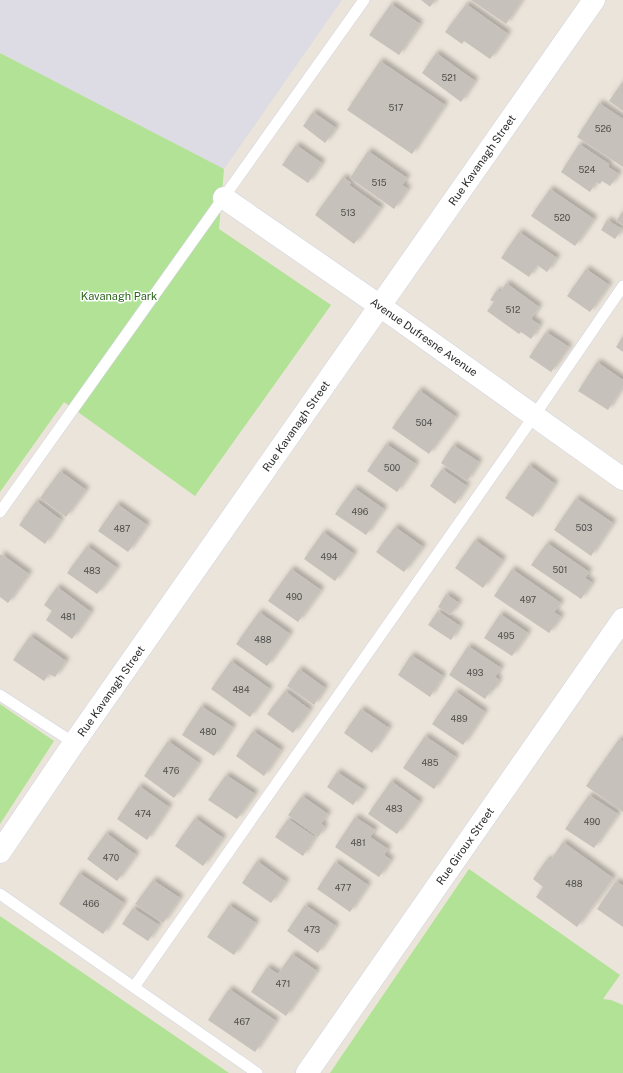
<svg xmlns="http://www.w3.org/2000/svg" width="623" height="1073" viewBox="0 0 623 1073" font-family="'Public Sans',sans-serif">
<defs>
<filter id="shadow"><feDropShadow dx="3.5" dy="-3.5" stdDeviation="2" flood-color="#0004"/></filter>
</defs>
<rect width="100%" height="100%" fill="#ebe4da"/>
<path fill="#dddbe3" d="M 0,0 L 342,0 L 224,169 L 0,53 Z"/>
<path fill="#b1e296" d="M 0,53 L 224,169 L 219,229 L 331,305 L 195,496 L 64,402 L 0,492 Z
M 0,704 L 54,741 L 0,824 Z
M 469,869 L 620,975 L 603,999 L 611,1000 L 623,1005 L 623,1073 L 330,1073 Z
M 0,916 L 229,1073 L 0,1073 Z"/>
<path fill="#c6c1ba" filter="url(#shadow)" d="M 421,0 L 435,0 L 430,7 Z
M 471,0 L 522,0 L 506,24 Z
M 391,4 L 420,24 L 399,55 L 369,35 Z
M 466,4 L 508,34 L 490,59 L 464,41 L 462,44 L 445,32 Z
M 436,53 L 475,81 L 461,102 L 422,73 Z
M 380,61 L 445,105 L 412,154 L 347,110 Z
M 623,81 L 623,111 L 609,101 Z
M 599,103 L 623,119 L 623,167 L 577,137 Z
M 313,112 L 336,128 L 325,143 L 303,126 Z
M 579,144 L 609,164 L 608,167 L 619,174 L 610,186 L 602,181 L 600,184 L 596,182 L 590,192 L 561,172 Z
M 296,145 L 322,163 L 308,183 L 282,165 Z
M 368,151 L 407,178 L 402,185 L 408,189 L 394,209 L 350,178 Z
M 343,177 L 351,183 L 349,185 L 381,208 L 354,244 L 315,215 Z
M 550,189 L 594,219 L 575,246 L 531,216 Z
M 623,211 L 623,225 L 616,221 Z
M 607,220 L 622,229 L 615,239 L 601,230 Z
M 519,232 L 557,258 L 547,272 L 537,265 L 529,277 L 501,258 Z
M 586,269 L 609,285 L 590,312 L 567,296 Z
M 506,283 L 539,307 L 531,319 L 540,325 L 531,339 L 521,332 L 519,334 L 487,311 L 494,302 L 490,300 L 497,290 L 500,293 Z
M 546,332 L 569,347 L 551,372 L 529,357 Z
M 623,336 L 623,352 L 616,347 Z
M 597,362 L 623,380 L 623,386 L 608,410 L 578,391 Z
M 419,390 L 456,417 L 429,454 L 392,428 Z
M 386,444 L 416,464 L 397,492 L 367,471 Z
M 453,445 L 479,462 L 467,481 L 441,463 Z
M 529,465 L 555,484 L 533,517 L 505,498 Z
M 442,469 L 467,486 L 455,504 L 430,486 Z
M 60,471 L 86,490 L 66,517 L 40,498 Z
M 354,488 L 384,509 L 366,535 L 335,514 Z
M 576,498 L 613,523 L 591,556 L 554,530 Z
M 36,501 L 61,520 L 45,544 L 19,525 Z
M 117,504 L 147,525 L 128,552 L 98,531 Z
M 395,527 L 423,547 L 404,572 L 376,552 Z
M 323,532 L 354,554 L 335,581 L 304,559 Z
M 475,540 L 503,560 L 483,588 L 455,568 Z
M 547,543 L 589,572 L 585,578 L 592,583 L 581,599 L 531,565 Z
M 87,546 L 117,568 L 97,594 L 67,573 Z
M 1,554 L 29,574 L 8,603 L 0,597 L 0,556 Z
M 291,569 L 321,590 L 298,622 L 268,601 Z
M 512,569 L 561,603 L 554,612 L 561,617 L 549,633 L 494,596 Z
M 57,587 L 91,612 L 72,639 L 46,620 L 52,611 L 44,605 Z
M 446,594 L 459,603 L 450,615 L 438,607 Z
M 438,611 L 460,626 L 451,640 L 428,625 Z
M 259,612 L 290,634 L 267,666 L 236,644 Z
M 500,614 L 528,633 L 512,656 L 484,638 Z
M 30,636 L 66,661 L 55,677 L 49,674 L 44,681 L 13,660 Z
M 468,646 L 501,668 L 495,677 L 499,680 L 493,691 L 491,690 L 485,699 L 449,675 Z
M 411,655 L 443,676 L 430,697 L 398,675 Z
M 231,661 L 270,689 L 250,717 L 211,689 Z
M 299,669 L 325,688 L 314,705 L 287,686 Z
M 285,691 L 310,710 L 293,733 L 267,714 Z
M 455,691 L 485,712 L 463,745 L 432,724 Z
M 201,706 L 233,727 L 214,756 L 182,735 Z
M 361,709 L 389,728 L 372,753 L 344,733 Z
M 253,731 L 281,750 L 264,776 L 236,756 Z
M 425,736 L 456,757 L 434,789 L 403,768 Z
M 619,739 L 623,742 L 623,812 L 586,786 Z
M 168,741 L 199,763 L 174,798 L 144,776 Z
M 337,772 L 364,790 L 353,805 L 327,787 Z
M 226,775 L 255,794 L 237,819 L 208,800 Z
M 391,781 L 420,802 L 397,834 L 368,814 Z
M 139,786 L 169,807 L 147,840 L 117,819 Z
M 589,795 L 618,814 L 594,848 L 565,829 Z
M 302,796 L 328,814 L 321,824 L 325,827 L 318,837 L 288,815 Z
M 355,817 L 375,830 L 370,837 L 388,849 L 384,855 L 391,860 L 379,877 L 335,847 Z
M 195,818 L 223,838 L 203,866 L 175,846 Z
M 288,819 L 315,837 L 303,856 L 275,837 Z
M 106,833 L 136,855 L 117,881 L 87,859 Z
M 563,842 L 613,878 L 577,927 L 536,897 L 543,887 L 533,879 L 547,859 L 550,861 Z
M 257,861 L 286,882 L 271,903 L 242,883 Z
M 335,862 L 368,885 L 350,912 L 317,889 Z
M 79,873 L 124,903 L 103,934 L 59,904 Z
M 153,880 L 180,898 L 163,923 L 135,904 Z
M 616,881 L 623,886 L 623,927 L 597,909 Z
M 229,905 L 256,923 L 234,955 L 207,937 Z
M 305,905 L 336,926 L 318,953 L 287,931 Z
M 133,908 L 159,925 L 148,941 L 122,924 Z
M 292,954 L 317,971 L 286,1016 L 251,992 L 267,967 L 278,974 Z
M 229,989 L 276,1021 L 255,1052 L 208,1020 Z"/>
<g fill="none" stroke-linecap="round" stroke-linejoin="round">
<defs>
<path id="lane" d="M 0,512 L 364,0
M 0,695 L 74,743
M 0,894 L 257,1073
M 134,987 L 534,416 L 623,286"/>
<path id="street" d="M 224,198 L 380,306 L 623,479
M 0,852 L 74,743 L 594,0
M 307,1073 L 623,619"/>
</defs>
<use href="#lane" stroke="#d0d3e2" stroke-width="12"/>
<use href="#street" stroke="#d0d3e2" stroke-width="23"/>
<use href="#lane" stroke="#fff" stroke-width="11"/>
<use href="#street" stroke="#fff" stroke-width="22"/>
</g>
<g text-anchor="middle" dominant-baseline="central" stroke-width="3" stroke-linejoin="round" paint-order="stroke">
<g font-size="9" fill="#504f4d">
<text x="449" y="77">521</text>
<text x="396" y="107">517</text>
<text x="603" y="128">526</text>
<text x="587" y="169">524</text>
<text x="379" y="182">515</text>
<text x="348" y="212">513</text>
<text x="562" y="217">520</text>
<text x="513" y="309">512</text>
<text x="424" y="422">504</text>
<text x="392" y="467">500</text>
<text x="360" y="511">496</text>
<text x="584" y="527">503</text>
<text x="122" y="528">487</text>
<text x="329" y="556">494</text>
<text x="560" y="569">501</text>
<text x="92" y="570">483</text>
<text x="294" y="596">490</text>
<text x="528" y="599">497</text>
<text x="68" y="616">481</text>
<text x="506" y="635">495</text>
<text x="263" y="639">488</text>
<text x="475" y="672">493</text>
<text x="241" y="689">484</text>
<text x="459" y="718">489</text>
<text x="208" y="731">480</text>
<text x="430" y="762">485</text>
<text x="171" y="770">476</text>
<text x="394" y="808">483</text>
<text x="143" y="813">474</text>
<text x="592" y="821">490</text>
<text x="358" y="842">481</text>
<text x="111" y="857">470</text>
<text x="574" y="883">488</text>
<text x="343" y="887">477</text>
<text x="91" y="903">466</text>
<text x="312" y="929">473</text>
<text x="283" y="983">471</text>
<text x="242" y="1021">467</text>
</g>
<g font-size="11" fill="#292929" stroke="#fff">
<text transform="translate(482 160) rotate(-55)">Rue Kavanagh Street</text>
<text transform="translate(424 337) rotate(35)">Avenue Dufresne Avenue</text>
<text transform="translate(296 426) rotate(-55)">Rue Kavanagh Street</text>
<text transform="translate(111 691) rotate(-55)">Rue Kavanagh Street</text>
<text transform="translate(465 846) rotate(-55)">Rue Giroux Street</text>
</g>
<g font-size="11" fill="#2a651a" stroke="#fff">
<text x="119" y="296">Kavanagh Park</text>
</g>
</g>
</svg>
